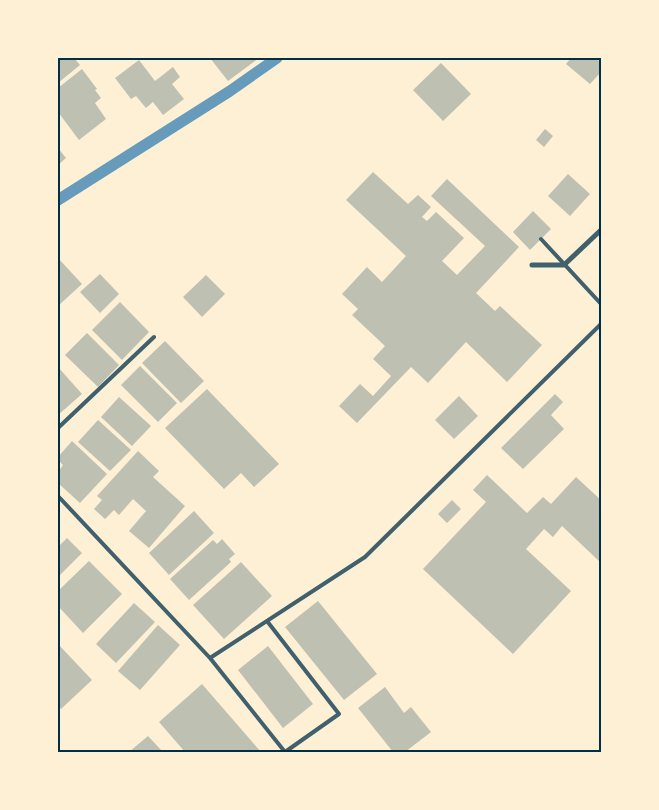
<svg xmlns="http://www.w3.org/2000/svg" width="659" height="810" viewBox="0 0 659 810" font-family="'Sofia Sans Condensed',sans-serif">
<rect width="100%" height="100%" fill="#fdf0d5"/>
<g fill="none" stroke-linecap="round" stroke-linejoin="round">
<path stroke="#669bbc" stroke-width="11" d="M 58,200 L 230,91 L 277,58"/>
</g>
<path fill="#bec0b2" d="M 58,58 L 74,58 L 80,65 L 58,83 Z
M 210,58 L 259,58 L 228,81 Z
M 571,58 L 595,58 L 602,63 L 602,71 L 590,84 L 566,64 Z
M 139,60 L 155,81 L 173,67 L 180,77 L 172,84 L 184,99 L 163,115 L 153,102 L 146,108 L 136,96 L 131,99 L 115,78 Z
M 441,63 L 471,94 L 443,121 L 413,90 Z
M 82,69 L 97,89 L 95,90 L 101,98 L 95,103 L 106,119 L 79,140 L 58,112 L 58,88 Z
M 545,129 L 553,136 L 544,147 L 536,140 Z
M 58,148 L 66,158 L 58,165 Z
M 373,172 L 408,204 L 418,195 L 431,207 L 422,217 L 427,221 L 436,212 L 464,238 L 442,261 L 457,275 L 485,246 L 431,196 L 447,179 L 519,247 L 476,293 L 495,311 L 500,306 L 542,345 L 507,382 L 466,342 L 428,383 L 411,367 L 357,423 L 339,406 L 360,384 L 373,396 L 391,376 L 373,359 L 385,346 L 352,315 L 358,309 L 342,294 L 367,267 L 382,282 L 406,256 L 346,200 Z
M 568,174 L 590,194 L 570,216 L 548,196 Z
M 533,211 L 551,229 L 530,250 L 513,232 Z
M 58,258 L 82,284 L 58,306 Z
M 100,274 L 119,294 L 100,313 L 80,292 Z
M 206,275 L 225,294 L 202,317 L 183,297 Z
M 120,302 L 149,332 L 122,360 L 92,330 Z
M 87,333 L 119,365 L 98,387 L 65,355 Z
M 165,341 L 204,381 L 181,403 L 142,363 Z
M 140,366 L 177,403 L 158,422 L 121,385 Z
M 58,367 L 82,394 L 58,415 Z
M 207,389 L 279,464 L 254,487 L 241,473 L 224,489 L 165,428 Z
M 555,394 L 563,402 L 551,415 L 564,429 L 523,469 L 501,448 Z
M 459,396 L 478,416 L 454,439 L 435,420 Z
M 119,397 L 151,426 L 132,446 L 101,417 Z
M 98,420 L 131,450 L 110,471 L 78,442 Z
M 72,441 L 107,474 L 80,503 L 58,483 L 58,472 L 63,465 L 58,460 L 58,457 Z
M 138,451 L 159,471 L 153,477 L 185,506 L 149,548 L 129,531 L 146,511 L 133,499 L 119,515 L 114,510 L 105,519 L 94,509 L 102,500 L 97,496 Z
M 487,475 L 527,513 L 543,497 L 551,504 L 576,477 L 602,501 L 600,562 L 562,526 L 553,537 L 544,529 L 526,549 L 571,591 L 513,654 L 423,569 L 486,502 L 473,490 Z
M 452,500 L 461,509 L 447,523 L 438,514 Z
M 194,511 L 214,533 L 169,575 L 149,553 Z
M 67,538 L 82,553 L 58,577 L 58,547 Z
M 222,539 L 235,554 L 229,559 L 231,562 L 189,600 L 170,579 L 213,540 L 217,544 Z
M 89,561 L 122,594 L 83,633 L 58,606 L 58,591 Z
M 241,562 L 272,596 L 224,639 L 193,605 Z
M 318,601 L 377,674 L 344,700 L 285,627 Z
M 134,603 L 155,622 L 116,663 L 96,644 Z
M 158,625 L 180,645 L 140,690 L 118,671 Z
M 58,644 L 92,680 L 61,709 L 58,705 Z
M 268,646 L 313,704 L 283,728 L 238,670 Z
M 202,684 L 261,752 L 185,752 L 159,722 Z
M 385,687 L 404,713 L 411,707 L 431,732 L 405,752 L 393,752 L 358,708 Z
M 148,736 L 163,752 L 129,752 Z"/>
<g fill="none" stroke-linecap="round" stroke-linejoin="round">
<path stroke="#3f606c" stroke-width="4" d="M 541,239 L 602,305
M 58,428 L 154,337
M 58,496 L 210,658 L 285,752
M 267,621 L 339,714 L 285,752
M 210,658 L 365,557 L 602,323"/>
<path stroke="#3f606c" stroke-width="5" d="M 532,265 L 564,265 L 602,229"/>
</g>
<rect width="659" height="810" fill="none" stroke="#fdf0d5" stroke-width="118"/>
<rect x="59" y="59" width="541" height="692" fill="none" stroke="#003049" stroke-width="2"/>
</svg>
